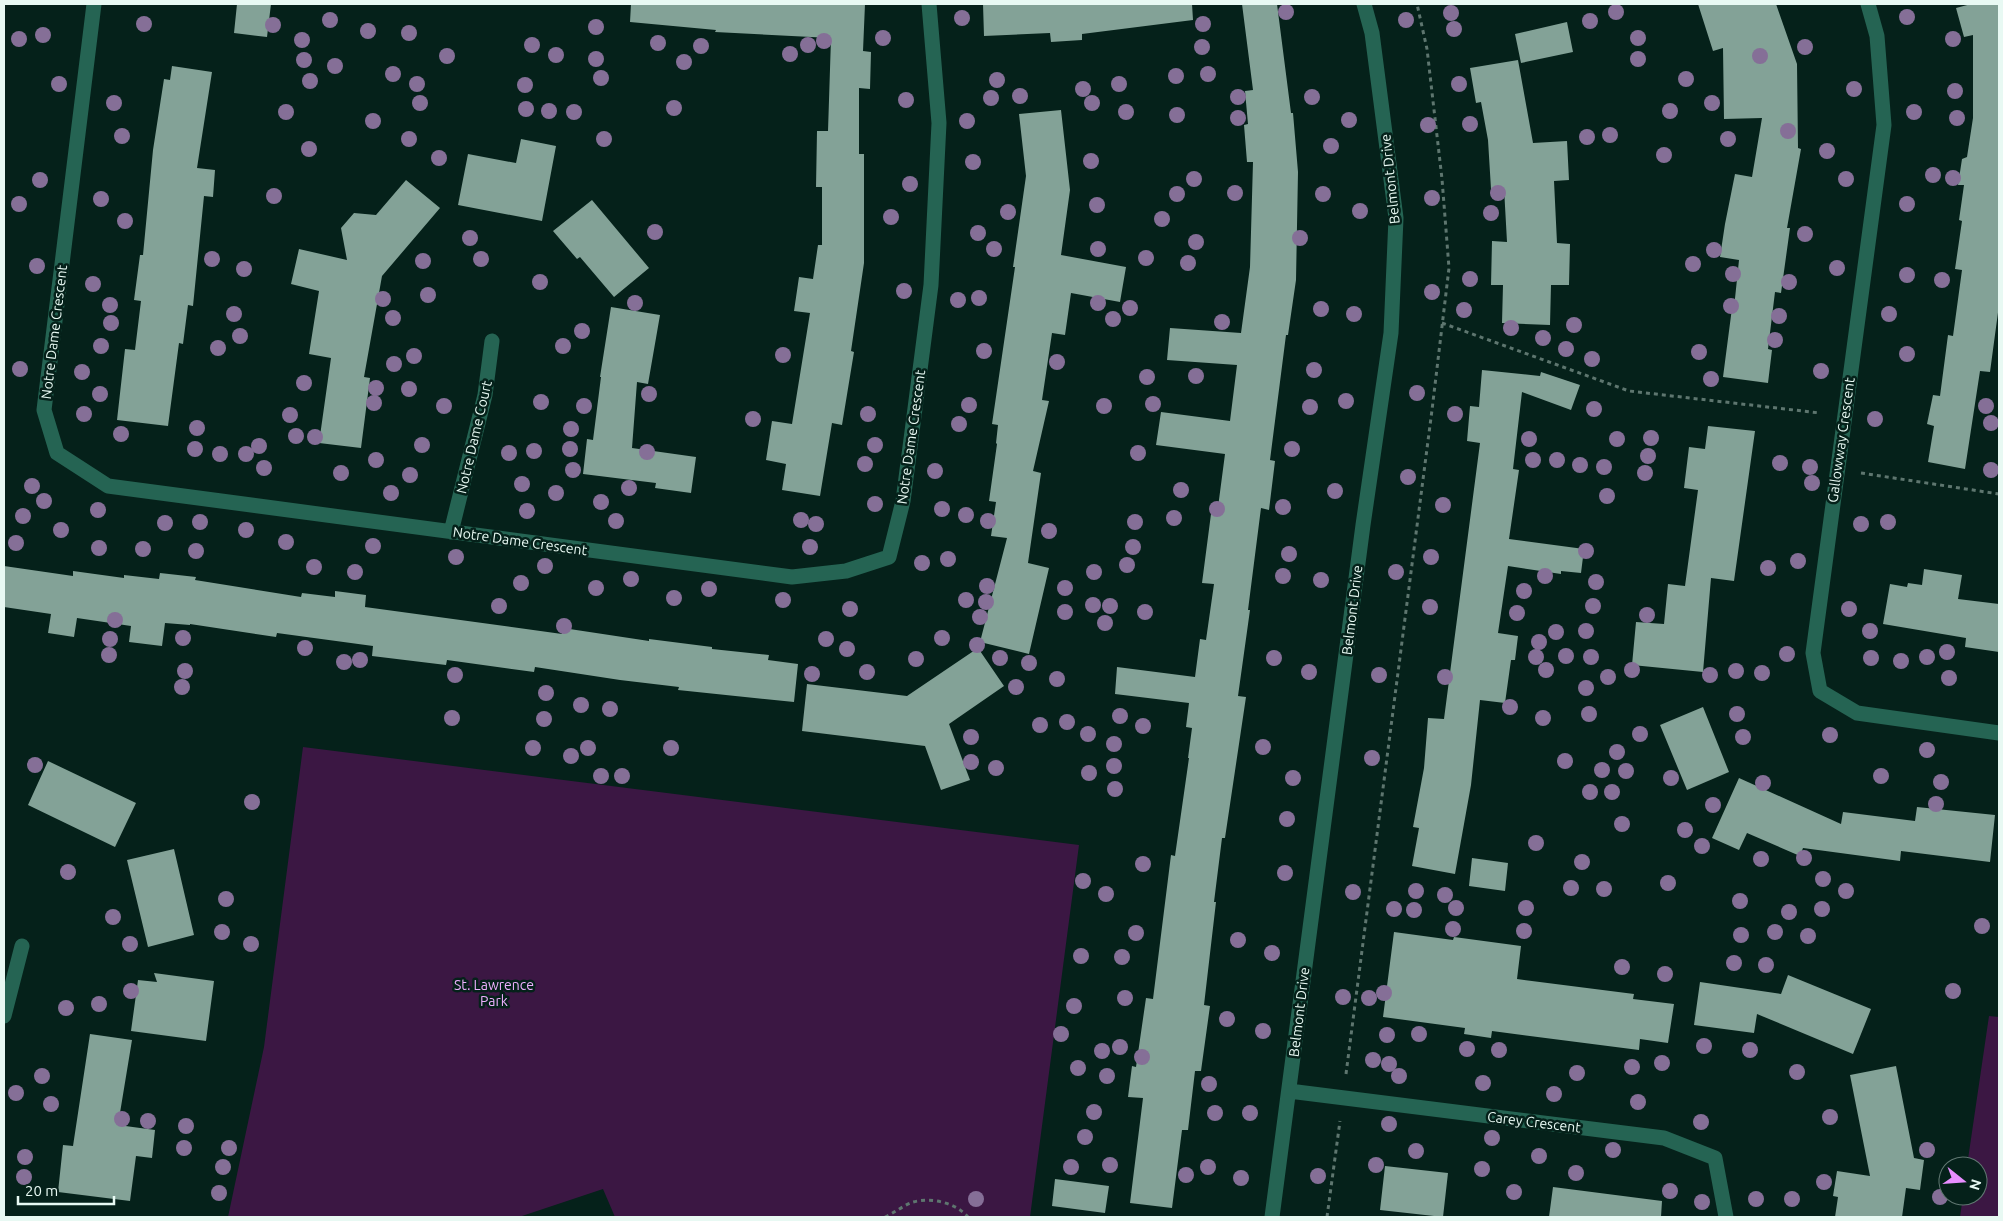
<svg xmlns="http://www.w3.org/2000/svg" width="2003" height="1221" viewBox="0 0 2003 1221" font-family="Ubuntu,sans-serif">
<rect width="100%" height="100%" fill="#05211a"/>
<path fill="#3b1743" d="M 303,747 L 1079,845 L 1030,1217 L 615,1217 L 603,1189 L 519,1217 L 228,1217 L 264,1047 Z
M 1989,1016 L 1999,1017 L 1999,1217 L 1960,1217 L 1963,1196 L 1978,1196 L 1978,1166 L 1967,1166 Z"/>
<path fill="#83a297" d="M 237,4 L 271,4 L 267,37 L 234,33 Z
M 631,4 L 865,4 L 863,51 L 871,52 L 870,89 L 859,88 L 859,154 L 864,154 L 864,263 L 851,351 L 854,352 L 842,425 L 832,423 L 820,496 L 782,490 L 786,464 L 766,460 L 772,421 L 792,424 L 810,313 L 794,311 L 799,277 L 813,279 L 818,245 L 822,245 L 822,187 L 816,187 L 817,131 L 828,131 L 831,38 L 715,32 L 716,30 L 630,22 Z
M 983,4 L 1192,4 L 1193,20 L 1082,34 L 1082,40 L 1051,42 L 1050,33 L 984,36 Z
M 1242,4 L 1277,4 L 1291,113 L 1293,113 L 1298,172 L 1296,280 L 1288,335 L 1286,335 L 1270,460 L 1275,461 L 1269,510 L 1261,508 L 1248,610 L 1250,610 L 1238,696 L 1246,697 L 1225,838 L 1222,838 L 1214,902 L 1216,902 L 1204,1005 L 1210,1006 L 1201,1071 L 1195,1071 L 1188,1130 L 1182,1130 L 1172,1208 L 1130,1203 L 1143,1098 L 1128,1097 L 1132,1066 L 1136,1067 L 1146,998 L 1153,999 L 1171,855 L 1175,856 L 1189,758 L 1188,758 L 1192,728 L 1186,727 L 1189,703 L 1115,694 L 1117,667 L 1195,677 L 1200,639 L 1206,640 L 1214,584 L 1202,583 L 1211,514 L 1217,515 L 1225,454 L 1156,445 L 1161,412 L 1230,421 L 1237,365 L 1167,360 L 1170,328 L 1241,333 L 1250,267 L 1253,162 L 1247,162 L 1244,125 L 1248,124 L 1245,91 L 1253,90 Z
M 1698,4 L 1776,4 L 1797,64 L 1798,148 L 1801,149 L 1787,228 L 1790,228 L 1781,293 L 1775,292 L 1768,349 L 1772,350 L 1768,383 L 1723,377 L 1732,308 L 1734,308 L 1739,260 L 1720,257 L 1725,224 L 1735,174 L 1752,177 L 1762,118 L 1724,119 L 1723,48 L 1713,51 Z
M 1971,4 L 1999,4 L 1999,305 L 1990,372 L 1980,371 L 1965,469 L 1928,462 L 1934,426 L 1927,424 L 1933,395 L 1940,396 L 1948,335 L 1953,336 L 1962,270 L 1955,269 L 1962,221 L 1959,220 L 1964,185 L 1958,185 L 1962,159 L 1967,157 L 1973,118 L 1973,35 L 1964,37 L 1956,8 Z
M 1567,22 L 1573,52 L 1521,63 L 1515,34 Z
M 1518,60 L 1533,143 L 1567,141 L 1569,180 L 1554,181 L 1557,243 L 1570,244 L 1569,285 L 1551,285 L 1550,325 L 1502,323 L 1503,285 L 1491,285 L 1492,241 L 1507,242 L 1504,188 L 1491,189 L 1488,140 L 1481,102 L 1476,103 L 1470,68 Z
M 172,66 L 212,72 L 197,168 L 215,170 L 213,197 L 204,196 L 193,306 L 188,305 L 183,344 L 179,343 L 168,426 L 117,420 L 125,349 L 135,350 L 141,301 L 134,300 L 140,255 L 143,255 L 153,150 L 164,79 L 170,80 Z
M 1061,110 L 1070,190 L 1061,255 L 1126,267 L 1120,302 L 1071,293 L 1065,335 L 1052,333 L 1042,400 L 1049,401 L 1033,471 L 1041,473 L 1028,563 L 1049,568 L 1029,654 L 980,642 L 1007,538 L 991,536 L 996,502 L 989,501 L 997,444 L 996,443 L 998,425 L 992,424 L 1015,267 L 1013,267 L 1026,176 L 1019,114 Z
M 521,139 L 556,146 L 542,221 L 458,205 L 468,154 L 516,163 Z
M 406,180 L 440,208 L 382,276 L 364,377 L 370,378 L 361,448 L 319,443 L 331,358 L 309,354 L 319,291 L 291,284 L 299,249 L 347,260 L 341,228 L 354,213 L 376,215 Z
M 592,200 L 649,268 L 614,297 L 580,257 L 577,259 L 553,231 Z
M 611,307 L 660,315 L 648,384 L 637,382 L 632,448 L 696,457 L 691,493 L 655,488 L 656,483 L 583,474 L 587,439 L 593,440 L 601,377 L 600,377 Z
M 1482,370 L 1540,376 L 1541,372 L 1580,385 L 1571,410 L 1522,392 L 1513,469 L 1519,470 L 1509,539 L 1584,549 L 1581,573 L 1561,571 L 1561,574 L 1508,566 L 1498,633 L 1518,636 L 1515,660 L 1511,660 L 1505,703 L 1480,700 L 1471,785 L 1455,874 L 1412,866 L 1419,828 L 1413,827 L 1424,768 L 1428,718 L 1444,719 L 1480,443 L 1467,441 L 1470,406 L 1479,407 Z
M 1708,426 L 1755,431 L 1734,581 L 1711,578 L 1703,672 L 1632,665 L 1636,622 L 1664,624 L 1668,584 L 1685,586 L 1698,490 L 1684,488 L 1689,447 L 1705,449 Z
M 4,566 L 73,576 L 73,571 L 124,578 L 124,575 L 159,579 L 160,573 L 196,577 L 195,580 L 301,597 L 302,593 L 335,597 L 335,591 L 366,595 L 365,607 L 562,634 L 563,628 L 649,641 L 649,639 L 712,647 L 712,649 L 769,655 L 768,660 L 798,664 L 794,702 L 678,690 L 679,687 L 620,680 L 535,667 L 534,672 L 447,660 L 446,665 L 372,656 L 373,646 L 277,633 L 276,637 L 190,624 L 190,625 L 165,623 L 162,646 L 129,642 L 131,626 L 77,618 L 74,637 L 48,633 L 51,614 L 4,607 Z
M 1924,569 L 1962,575 L 1958,599 L 1999,604 L 1999,652 L 1965,647 L 1966,638 L 1883,624 L 1890,584 L 1907,587 L 1908,583 L 1922,585 Z
M 978,648 L 1004,686 L 949,724 L 970,780 L 941,790 L 925,746 L 802,731 L 807,684 L 907,696 Z
M 1703,707 L 1729,772 L 1687,790 L 1660,725 Z
M 48,761 L 136,803 L 115,847 L 28,805 Z
M 1739,778 L 1841,824 L 1843,812 L 1915,821 L 1917,807 L 1995,815 L 1990,862 L 1901,851 L 1900,861 L 1803,848 L 1800,856 L 1747,833 L 1739,850 L 1712,838 Z
M 174,849 L 194,935 L 148,947 L 127,860 Z
M 1472,858 L 1508,863 L 1505,891 L 1469,886 Z
M 1394,932 L 1453,940 L 1454,937 L 1521,946 L 1517,979 L 1634,994 L 1633,999 L 1674,1004 L 1668,1043 L 1640,1039 L 1639,1050 L 1492,1031 L 1491,1038 L 1464,1034 L 1465,1028 L 1383,1017 Z
M 154,973 L 214,981 L 206,1041 L 131,1031 L 138,980 L 157,982 Z
M 1788,975 L 1871,1009 L 1853,1054 L 1757,1014 L 1754,1033 L 1694,1025 L 1700,982 L 1781,994 Z
M 90,1034 L 132,1040 L 118,1125 L 155,1130 L 152,1158 L 136,1156 L 130,1201 L 58,1192 L 63,1145 L 73,1146 Z
M 1896,1066 L 1914,1158 L 1924,1160 L 1920,1190 L 1906,1188 L 1902,1217 L 1835,1217 L 1838,1197 L 1833,1196 L 1837,1171 L 1870,1176 L 1850,1075 Z
M 1385,1166 L 1448,1173 L 1443,1217 L 1380,1210 Z
M 1055,1179 L 1109,1186 L 1105,1213 L 1052,1206 Z
M 1553,1187 L 1662,1201 L 1661,1217 L 1549,1217 Z"/>
<g fill="none" stroke-linecap="round" stroke-linejoin="round">
<path stroke="#5e766f" stroke-width="3" stroke-dasharray="4 4" stroke-linecap="butt" d="M 1442,323 L 1629,391 L 1820,413
M 1861,473 L 1999,494
M 1346,1074 L 1432,410 L 1449,268 L 1442,179 L 1427,49 L 1417,4
M 885,1217 C 894,1213 904,1205 913,1202 C 932,1197 956,1203 968,1217
M 1327,1217 L 1340,1121"/>
<path stroke="#256453" stroke-width="15" d="M 94,4 L 44,410 L 57,453 L 108,486 L 792,577 L 846,571 L 889,557 L 903,501 L 931,285 L 939,123 L 929,4
M 1868,4 L 1877,36 L 1884,125 L 1813,653 L 1820,691 L 1857,713 L 1999,733
M 451,532 L 485,395 L 492,341
M 4,1016 L 22,946
M 1289,1091 L 1664,1138 L 1715,1158 L 1726,1217
M 1272,1217 L 1363,525 L 1391,333 L 1396,218 L 1372,33 L 1364,4"/>
</g>
<g fill="#856f97">
<circle cx="1286" cy="12" r="8"/>
<circle cx="1616" cy="12" r="8"/>
<circle cx="1451" cy="13" r="8"/>
<circle cx="1907" cy="17" r="8"/>
<circle cx="962" cy="18" r="8"/>
<circle cx="330" cy="20" r="8"/>
<circle cx="1406" cy="20" r="8"/>
<circle cx="1590" cy="21" r="8"/>
<circle cx="144" cy="24" r="8"/>
<circle cx="1203" cy="24" r="8"/>
<circle cx="273" cy="25" r="8"/>
<circle cx="596" cy="27" r="8"/>
<circle cx="1454" cy="29" r="8"/>
<circle cx="368" cy="31" r="8"/>
<circle cx="409" cy="33" r="8"/>
<circle cx="43" cy="35" r="8"/>
<circle cx="883" cy="38" r="8"/>
<circle cx="1638" cy="38" r="8"/>
<circle cx="19" cy="39" r="8"/>
<circle cx="1953" cy="39" r="8"/>
<circle cx="302" cy="40" r="8"/>
<circle cx="824" cy="41" r="8"/>
<circle cx="658" cy="43" r="8"/>
<circle cx="532" cy="45" r="8"/>
<circle cx="808" cy="45" r="8"/>
<circle cx="701" cy="46" r="8"/>
<circle cx="1202" cy="47" r="8"/>
<circle cx="1805" cy="47" r="8"/>
<circle cx="790" cy="54" r="8"/>
<circle cx="556" cy="55" r="8"/>
<circle cx="447" cy="56" r="8"/>
<circle cx="1760" cy="56" r="8"/>
<circle cx="596" cy="59" r="8"/>
<circle cx="1638" cy="59" r="8"/>
<circle cx="304" cy="60" r="8"/>
<circle cx="684" cy="62" r="8"/>
<circle cx="335" cy="66" r="8"/>
<circle cx="393" cy="74" r="8"/>
<circle cx="1208" cy="74" r="8"/>
<circle cx="1176" cy="76" r="8"/>
<circle cx="601" cy="78" r="8"/>
<circle cx="1686" cy="79" r="8"/>
<circle cx="997" cy="80" r="8"/>
<circle cx="310" cy="81" r="8"/>
<circle cx="59" cy="84" r="8"/>
<circle cx="417" cy="84" r="8"/>
<circle cx="1119" cy="84" r="8"/>
<circle cx="1459" cy="84" r="8"/>
<circle cx="525" cy="85" r="8"/>
<circle cx="1083" cy="89" r="8"/>
<circle cx="1854" cy="89" r="8"/>
<circle cx="1955" cy="91" r="8"/>
<circle cx="1020" cy="96" r="8"/>
<circle cx="1238" cy="97" r="8"/>
<circle cx="1312" cy="97" r="8"/>
<circle cx="991" cy="98" r="8"/>
<circle cx="906" cy="100" r="8"/>
<circle cx="114" cy="103" r="8"/>
<circle cx="420" cy="103" r="8"/>
<circle cx="1092" cy="103" r="8"/>
<circle cx="1712" cy="103" r="8"/>
<circle cx="674" cy="108" r="8"/>
<circle cx="526" cy="109" r="8"/>
<circle cx="549" cy="111" r="8"/>
<circle cx="1670" cy="111" r="8"/>
<circle cx="286" cy="112" r="8"/>
<circle cx="574" cy="112" r="8"/>
<circle cx="1126" cy="112" r="8"/>
<circle cx="1914" cy="112" r="8"/>
<circle cx="1177" cy="115" r="8"/>
<circle cx="1238" cy="118" r="8"/>
<circle cx="1957" cy="118" r="8"/>
<circle cx="1349" cy="120" r="8"/>
<circle cx="373" cy="121" r="8"/>
<circle cx="967" cy="121" r="8"/>
<circle cx="1470" cy="124" r="8"/>
<circle cx="1428" cy="125" r="8"/>
<circle cx="1788" cy="131" r="8"/>
<circle cx="1610" cy="135" r="8"/>
<circle cx="122" cy="136" r="8"/>
<circle cx="1587" cy="137" r="8"/>
<circle cx="409" cy="139" r="8"/>
<circle cx="604" cy="139" r="8"/>
<circle cx="1728" cy="139" r="8"/>
<circle cx="1331" cy="146" r="8"/>
<circle cx="309" cy="149" r="8"/>
<circle cx="1827" cy="151" r="8"/>
<circle cx="1664" cy="155" r="8"/>
<circle cx="439" cy="158" r="8"/>
<circle cx="1091" cy="161" r="8"/>
<circle cx="973" cy="162" r="8"/>
<circle cx="1933" cy="175" r="8"/>
<circle cx="1953" cy="178" r="8"/>
<circle cx="1194" cy="179" r="8"/>
<circle cx="1846" cy="179" r="8"/>
<circle cx="40" cy="180" r="8"/>
<circle cx="910" cy="184" r="8"/>
<circle cx="1235" cy="193" r="8"/>
<circle cx="1498" cy="193" r="8"/>
<circle cx="1177" cy="194" r="8"/>
<circle cx="1323" cy="194" r="8"/>
<circle cx="274" cy="196" r="8"/>
<circle cx="1432" cy="198" r="8"/>
<circle cx="101" cy="199" r="8"/>
<circle cx="19" cy="204" r="8"/>
<circle cx="1907" cy="204" r="8"/>
<circle cx="1097" cy="205" r="8"/>
<circle cx="1360" cy="211" r="8"/>
<circle cx="1008" cy="212" r="8"/>
<circle cx="1491" cy="213" r="8"/>
<circle cx="891" cy="217" r="8"/>
<circle cx="1162" cy="219" r="8"/>
<circle cx="125" cy="221" r="8"/>
<circle cx="655" cy="232" r="8"/>
<circle cx="978" cy="233" r="8"/>
<circle cx="1805" cy="234" r="8"/>
<circle cx="470" cy="238" r="8"/>
<circle cx="1300" cy="238" r="8"/>
<circle cx="1196" cy="242" r="8"/>
<circle cx="994" cy="249" r="8"/>
<circle cx="1098" cy="249" r="8"/>
<circle cx="1714" cy="250" r="8"/>
<circle cx="1146" cy="258" r="8"/>
<circle cx="212" cy="259" r="8"/>
<circle cx="481" cy="259" r="8"/>
<circle cx="423" cy="261" r="8"/>
<circle cx="1188" cy="263" r="8"/>
<circle cx="1693" cy="264" r="8"/>
<circle cx="37" cy="266" r="8"/>
<circle cx="1837" cy="268" r="8"/>
<circle cx="244" cy="269" r="8"/>
<circle cx="1733" cy="274" r="8"/>
<circle cx="1907" cy="275" r="8"/>
<circle cx="1470" cy="279" r="8"/>
<circle cx="1942" cy="280" r="8"/>
<circle cx="540" cy="282" r="8"/>
<circle cx="1789" cy="282" r="8"/>
<circle cx="93" cy="284" r="8"/>
<circle cx="904" cy="291" r="8"/>
<circle cx="1432" cy="292" r="8"/>
<circle cx="428" cy="295" r="8"/>
<circle cx="979" cy="298" r="8"/>
<circle cx="383" cy="299" r="8"/>
<circle cx="958" cy="300" r="8"/>
<circle cx="635" cy="303" r="8"/>
<circle cx="1098" cy="303" r="8"/>
<circle cx="110" cy="305" r="8"/>
<circle cx="1731" cy="306" r="8"/>
<circle cx="1130" cy="308" r="8"/>
<circle cx="1321" cy="309" r="8"/>
<circle cx="1464" cy="310" r="8"/>
<circle cx="234" cy="314" r="8"/>
<circle cx="1354" cy="314" r="8"/>
<circle cx="1889" cy="314" r="8"/>
<circle cx="1779" cy="316" r="8"/>
<circle cx="393" cy="318" r="8"/>
<circle cx="1113" cy="319" r="8"/>
<circle cx="1222" cy="322" r="8"/>
<circle cx="111" cy="323" r="8"/>
<circle cx="1574" cy="325" r="8"/>
<circle cx="1511" cy="328" r="8"/>
<circle cx="582" cy="331" r="8"/>
<circle cx="240" cy="336" r="8"/>
<circle cx="1543" cy="338" r="8"/>
<circle cx="1775" cy="340" r="8"/>
<circle cx="101" cy="346" r="8"/>
<circle cx="563" cy="346" r="8"/>
<circle cx="218" cy="348" r="8"/>
<circle cx="1566" cy="349" r="8"/>
<circle cx="984" cy="351" r="8"/>
<circle cx="1699" cy="352" r="8"/>
<circle cx="1907" cy="354" r="8"/>
<circle cx="783" cy="355" r="8"/>
<circle cx="414" cy="356" r="8"/>
<circle cx="1592" cy="359" r="8"/>
<circle cx="1057" cy="362" r="8"/>
<circle cx="394" cy="364" r="8"/>
<circle cx="20" cy="369" r="8"/>
<circle cx="1314" cy="370" r="8"/>
<circle cx="1821" cy="371" r="8"/>
<circle cx="82" cy="372" r="8"/>
<circle cx="1196" cy="376" r="8"/>
<circle cx="1147" cy="377" r="8"/>
<circle cx="1711" cy="379" r="8"/>
<circle cx="304" cy="383" r="8"/>
<circle cx="376" cy="388" r="8"/>
<circle cx="409" cy="389" r="8"/>
<circle cx="1417" cy="393" r="8"/>
<circle cx="100" cy="394" r="8"/>
<circle cx="649" cy="394" r="8"/>
<circle cx="1346" cy="401" r="8"/>
<circle cx="541" cy="402" r="8"/>
<circle cx="374" cy="403" r="8"/>
<circle cx="1153" cy="404" r="8"/>
<circle cx="969" cy="405" r="8"/>
<circle cx="444" cy="406" r="8"/>
<circle cx="584" cy="406" r="8"/>
<circle cx="1104" cy="406" r="8"/>
<circle cx="1986" cy="406" r="8"/>
<circle cx="1310" cy="407" r="8"/>
<circle cx="1594" cy="409" r="8"/>
<circle cx="84" cy="414" r="8"/>
<circle cx="868" cy="414" r="8"/>
<circle cx="1455" cy="414" r="8"/>
<circle cx="290" cy="415" r="8"/>
<circle cx="753" cy="419" r="8"/>
<circle cx="1875" cy="419" r="8"/>
<circle cx="1991" cy="423" r="8"/>
<circle cx="959" cy="424" r="8"/>
<circle cx="197" cy="428" r="8"/>
<circle cx="571" cy="429" r="8"/>
<circle cx="121" cy="434" r="8"/>
<circle cx="296" cy="436" r="8"/>
<circle cx="315" cy="437" r="8"/>
<circle cx="1651" cy="438" r="8"/>
<circle cx="1529" cy="439" r="8"/>
<circle cx="1617" cy="439" r="8"/>
<circle cx="422" cy="445" r="8"/>
<circle cx="875" cy="445" r="8"/>
<circle cx="259" cy="446" r="8"/>
<circle cx="195" cy="449" r="8"/>
<circle cx="570" cy="449" r="8"/>
<circle cx="1292" cy="449" r="8"/>
<circle cx="534" cy="451" r="8"/>
<circle cx="647" cy="452" r="8"/>
<circle cx="509" cy="453" r="8"/>
<circle cx="1138" cy="453" r="8"/>
<circle cx="220" cy="454" r="8"/>
<circle cx="246" cy="454" r="8"/>
<circle cx="1648" cy="456" r="8"/>
<circle cx="376" cy="460" r="8"/>
<circle cx="1533" cy="460" r="8"/>
<circle cx="1557" cy="460" r="8"/>
<circle cx="1780" cy="463" r="8"/>
<circle cx="865" cy="464" r="8"/>
<circle cx="1580" cy="465" r="8"/>
<circle cx="1604" cy="467" r="8"/>
<circle cx="1810" cy="467" r="8"/>
<circle cx="264" cy="468" r="8"/>
<circle cx="573" cy="470" r="8"/>
<circle cx="1991" cy="470" r="8"/>
<circle cx="935" cy="471" r="8"/>
<circle cx="341" cy="473" r="8"/>
<circle cx="1645" cy="473" r="8"/>
<circle cx="410" cy="475" r="8"/>
<circle cx="1408" cy="477" r="8"/>
<circle cx="1812" cy="483" r="8"/>
<circle cx="522" cy="484" r="8"/>
<circle cx="32" cy="486" r="8"/>
<circle cx="629" cy="488" r="8"/>
<circle cx="1181" cy="490" r="8"/>
<circle cx="1335" cy="491" r="8"/>
<circle cx="391" cy="493" r="8"/>
<circle cx="556" cy="493" r="8"/>
<circle cx="1607" cy="496" r="8"/>
<circle cx="44" cy="501" r="8"/>
<circle cx="601" cy="502" r="8"/>
<circle cx="875" cy="504" r="8"/>
<circle cx="1443" cy="505" r="8"/>
<circle cx="1283" cy="507" r="8"/>
<circle cx="942" cy="509" r="8"/>
<circle cx="1217" cy="509" r="8"/>
<circle cx="98" cy="510" r="8"/>
<circle cx="527" cy="511" r="8"/>
<circle cx="966" cy="515" r="8"/>
<circle cx="23" cy="516" r="8"/>
<circle cx="1174" cy="518" r="8"/>
<circle cx="801" cy="520" r="8"/>
<circle cx="616" cy="521" r="8"/>
<circle cx="988" cy="521" r="8"/>
<circle cx="200" cy="522" r="8"/>
<circle cx="1135" cy="522" r="8"/>
<circle cx="1888" cy="522" r="8"/>
<circle cx="165" cy="523" r="8"/>
<circle cx="816" cy="524" r="8"/>
<circle cx="1861" cy="524" r="8"/>
<circle cx="61" cy="530" r="8"/>
<circle cx="246" cy="530" r="8"/>
<circle cx="1049" cy="531" r="8"/>
<circle cx="286" cy="542" r="8"/>
<circle cx="16" cy="543" r="8"/>
<circle cx="373" cy="546" r="8"/>
<circle cx="810" cy="547" r="8"/>
<circle cx="1133" cy="547" r="8"/>
<circle cx="99" cy="548" r="8"/>
<circle cx="143" cy="549" r="8"/>
<circle cx="196" cy="551" r="8"/>
<circle cx="1586" cy="551" r="8"/>
<circle cx="1289" cy="554" r="8"/>
<circle cx="456" cy="557" r="8"/>
<circle cx="1431" cy="557" r="8"/>
<circle cx="948" cy="559" r="8"/>
<circle cx="1798" cy="561" r="8"/>
<circle cx="922" cy="563" r="8"/>
<circle cx="1127" cy="565" r="8"/>
<circle cx="545" cy="566" r="8"/>
<circle cx="314" cy="567" r="8"/>
<circle cx="1768" cy="568" r="8"/>
<circle cx="355" cy="572" r="8"/>
<circle cx="1094" cy="572" r="8"/>
<circle cx="1396" cy="572" r="8"/>
<circle cx="1283" cy="576" r="8"/>
<circle cx="1545" cy="576" r="8"/>
<circle cx="631" cy="579" r="8"/>
<circle cx="1321" cy="580" r="8"/>
<circle cx="1596" cy="582" r="8"/>
<circle cx="521" cy="583" r="8"/>
<circle cx="987" cy="586" r="8"/>
<circle cx="596" cy="588" r="8"/>
<circle cx="1065" cy="588" r="8"/>
<circle cx="709" cy="589" r="8"/>
<circle cx="1524" cy="591" r="8"/>
<circle cx="674" cy="598" r="8"/>
<circle cx="783" cy="600" r="8"/>
<circle cx="966" cy="600" r="8"/>
<circle cx="986" cy="602" r="8"/>
<circle cx="1093" cy="605" r="8"/>
<circle cx="499" cy="606" r="8"/>
<circle cx="1110" cy="606" r="8"/>
<circle cx="1593" cy="606" r="8"/>
<circle cx="1430" cy="607" r="8"/>
<circle cx="850" cy="609" r="8"/>
<circle cx="1849" cy="609" r="8"/>
<circle cx="1065" cy="612" r="8"/>
<circle cx="1145" cy="612" r="8"/>
<circle cx="1517" cy="613" r="8"/>
<circle cx="1647" cy="615" r="8"/>
<circle cx="980" cy="617" r="8"/>
<circle cx="115" cy="620" r="8"/>
<circle cx="1105" cy="623" r="8"/>
<circle cx="564" cy="626" r="8"/>
<circle cx="1586" cy="631" r="8"/>
<circle cx="1870" cy="631" r="8"/>
<circle cx="1556" cy="632" r="8"/>
<circle cx="183" cy="638" r="8"/>
<circle cx="942" cy="638" r="8"/>
<circle cx="110" cy="639" r="8"/>
<circle cx="826" cy="639" r="8"/>
<circle cx="1539" cy="642" r="8"/>
<circle cx="977" cy="645" r="8"/>
<circle cx="305" cy="648" r="8"/>
<circle cx="847" cy="649" r="8"/>
<circle cx="1947" cy="652" r="8"/>
<circle cx="1787" cy="654" r="8"/>
<circle cx="109" cy="655" r="8"/>
<circle cx="1566" cy="656" r="8"/>
<circle cx="1536" cy="657" r="8"/>
<circle cx="1591" cy="657" r="8"/>
<circle cx="1927" cy="657" r="8"/>
<circle cx="1000" cy="658" r="8"/>
<circle cx="1274" cy="658" r="8"/>
<circle cx="1871" cy="658" r="8"/>
<circle cx="916" cy="659" r="8"/>
<circle cx="360" cy="660" r="8"/>
<circle cx="1901" cy="661" r="8"/>
<circle cx="344" cy="662" r="8"/>
<circle cx="1029" cy="663" r="8"/>
<circle cx="1546" cy="670" r="8"/>
<circle cx="1632" cy="670" r="8"/>
<circle cx="185" cy="671" r="8"/>
<circle cx="1736" cy="671" r="8"/>
<circle cx="867" cy="672" r="8"/>
<circle cx="1309" cy="672" r="8"/>
<circle cx="1762" cy="673" r="8"/>
<circle cx="812" cy="674" r="8"/>
<circle cx="455" cy="675" r="8"/>
<circle cx="1379" cy="675" r="8"/>
<circle cx="1710" cy="675" r="8"/>
<circle cx="1445" cy="677" r="8"/>
<circle cx="1608" cy="677" r="8"/>
<circle cx="1949" cy="678" r="8"/>
<circle cx="1057" cy="679" r="8"/>
<circle cx="182" cy="687" r="8"/>
<circle cx="1016" cy="687" r="8"/>
<circle cx="1586" cy="688" r="8"/>
<circle cx="546" cy="693" r="8"/>
<circle cx="581" cy="705" r="8"/>
<circle cx="1510" cy="707" r="8"/>
<circle cx="610" cy="709" r="8"/>
<circle cx="1589" cy="714" r="8"/>
<circle cx="1737" cy="714" r="8"/>
<circle cx="1120" cy="716" r="8"/>
<circle cx="452" cy="718" r="8"/>
<circle cx="1543" cy="718" r="8"/>
<circle cx="544" cy="719" r="8"/>
<circle cx="1067" cy="722" r="8"/>
<circle cx="1040" cy="725" r="8"/>
<circle cx="1143" cy="726" r="8"/>
<circle cx="1088" cy="734" r="8"/>
<circle cx="1640" cy="734" r="8"/>
<circle cx="1830" cy="735" r="8"/>
<circle cx="971" cy="737" r="8"/>
<circle cx="1743" cy="737" r="8"/>
<circle cx="1114" cy="744" r="8"/>
<circle cx="1263" cy="747" r="8"/>
<circle cx="533" cy="748" r="8"/>
<circle cx="588" cy="748" r="8"/>
<circle cx="671" cy="748" r="8"/>
<circle cx="1927" cy="750" r="8"/>
<circle cx="1617" cy="752" r="8"/>
<circle cx="571" cy="756" r="8"/>
<circle cx="1372" cy="758" r="8"/>
<circle cx="1565" cy="761" r="8"/>
<circle cx="971" cy="762" r="8"/>
<circle cx="35" cy="765" r="8"/>
<circle cx="1114" cy="766" r="8"/>
<circle cx="996" cy="768" r="8"/>
<circle cx="1602" cy="770" r="8"/>
<circle cx="1626" cy="771" r="8"/>
<circle cx="1089" cy="773" r="8"/>
<circle cx="601" cy="776" r="8"/>
<circle cx="622" cy="776" r="8"/>
<circle cx="1881" cy="776" r="8"/>
<circle cx="1293" cy="778" r="8"/>
<circle cx="1671" cy="778" r="8"/>
<circle cx="1941" cy="782" r="8"/>
<circle cx="1763" cy="783" r="8"/>
<circle cx="1115" cy="789" r="8"/>
<circle cx="1590" cy="792" r="8"/>
<circle cx="1612" cy="792" r="8"/>
<circle cx="252" cy="802" r="8"/>
<circle cx="1936" cy="804" r="8"/>
<circle cx="1713" cy="805" r="8"/>
<circle cx="1287" cy="819" r="8"/>
<circle cx="1622" cy="824" r="8"/>
<circle cx="1685" cy="830" r="8"/>
<circle cx="1536" cy="843" r="8"/>
<circle cx="1702" cy="846" r="8"/>
<circle cx="1804" cy="858" r="8"/>
<circle cx="1761" cy="859" r="8"/>
<circle cx="1582" cy="862" r="8"/>
<circle cx="1143" cy="864" r="8"/>
<circle cx="68" cy="872" r="8"/>
<circle cx="1285" cy="873" r="8"/>
<circle cx="1823" cy="879" r="8"/>
<circle cx="1083" cy="881" r="8"/>
<circle cx="1668" cy="883" r="8"/>
<circle cx="1571" cy="888" r="8"/>
<circle cx="1604" cy="889" r="8"/>
<circle cx="1416" cy="891" r="8"/>
<circle cx="1846" cy="891" r="8"/>
<circle cx="1353" cy="892" r="8"/>
<circle cx="1106" cy="894" r="8"/>
<circle cx="1445" cy="895" r="8"/>
<circle cx="226" cy="899" r="8"/>
<circle cx="1740" cy="901" r="8"/>
<circle cx="1456" cy="908" r="8"/>
<circle cx="1526" cy="908" r="8"/>
<circle cx="1394" cy="909" r="8"/>
<circle cx="1822" cy="909" r="8"/>
<circle cx="1414" cy="910" r="8"/>
<circle cx="1789" cy="912" r="8"/>
<circle cx="113" cy="917" r="8"/>
<circle cx="1982" cy="926" r="8"/>
<circle cx="1453" cy="929" r="8"/>
<circle cx="1524" cy="931" r="8"/>
<circle cx="222" cy="932" r="8"/>
<circle cx="1775" cy="932" r="8"/>
<circle cx="1136" cy="933" r="8"/>
<circle cx="1741" cy="935" r="8"/>
<circle cx="1808" cy="936" r="8"/>
<circle cx="1238" cy="940" r="8"/>
<circle cx="130" cy="944" r="8"/>
<circle cx="251" cy="944" r="8"/>
<circle cx="1272" cy="953" r="8"/>
<circle cx="1081" cy="956" r="8"/>
<circle cx="1122" cy="957" r="8"/>
<circle cx="1734" cy="963" r="8"/>
<circle cx="1766" cy="965" r="8"/>
<circle cx="1622" cy="967" r="8"/>
<circle cx="1665" cy="974" r="8"/>
<circle cx="131" cy="991" r="8"/>
<circle cx="1953" cy="991" r="8"/>
<circle cx="1384" cy="993" r="8"/>
<circle cx="1343" cy="997" r="8"/>
<circle cx="1125" cy="998" r="8"/>
<circle cx="1369" cy="998" r="8"/>
<circle cx="99" cy="1004" r="8"/>
<circle cx="1074" cy="1006" r="8"/>
<circle cx="66" cy="1008" r="8"/>
<circle cx="1227" cy="1019" r="8"/>
<circle cx="1263" cy="1031" r="8"/>
<circle cx="1061" cy="1034" r="8"/>
<circle cx="1419" cy="1034" r="8"/>
<circle cx="1387" cy="1035" r="8"/>
<circle cx="1704" cy="1046" r="8"/>
<circle cx="1120" cy="1047" r="8"/>
<circle cx="1467" cy="1049" r="8"/>
<circle cx="1499" cy="1050" r="8"/>
<circle cx="1750" cy="1050" r="8"/>
<circle cx="1102" cy="1051" r="8"/>
<circle cx="1142" cy="1057" r="8"/>
<circle cx="1373" cy="1060" r="8"/>
<circle cx="1662" cy="1063" r="8"/>
<circle cx="1389" cy="1064" r="8"/>
<circle cx="1632" cy="1067" r="8"/>
<circle cx="1078" cy="1068" r="8"/>
<circle cx="1797" cy="1072" r="8"/>
<circle cx="1577" cy="1073" r="8"/>
<circle cx="42" cy="1076" r="8"/>
<circle cx="1107" cy="1076" r="8"/>
<circle cx="1399" cy="1076" r="8"/>
<circle cx="1483" cy="1083" r="8"/>
<circle cx="1209" cy="1084" r="8"/>
<circle cx="16" cy="1093" r="8"/>
<circle cx="1554" cy="1094" r="8"/>
<circle cx="1638" cy="1102" r="8"/>
<circle cx="51" cy="1104" r="8"/>
<circle cx="1094" cy="1112" r="8"/>
<circle cx="1215" cy="1113" r="8"/>
<circle cx="1250" cy="1113" r="8"/>
<circle cx="1830" cy="1117" r="8"/>
<circle cx="122" cy="1119" r="8"/>
<circle cx="148" cy="1121" r="8"/>
<circle cx="1701" cy="1122" r="8"/>
<circle cx="1389" cy="1124" r="8"/>
<circle cx="186" cy="1126" r="8"/>
<circle cx="1085" cy="1137" r="8"/>
<circle cx="1492" cy="1138" r="8"/>
<circle cx="184" cy="1148" r="8"/>
<circle cx="229" cy="1148" r="8"/>
<circle cx="1613" cy="1150" r="8"/>
<circle cx="1927" cy="1150" r="8"/>
<circle cx="1416" cy="1151" r="8"/>
<circle cx="1539" cy="1156" r="8"/>
<circle cx="25" cy="1157" r="8"/>
<circle cx="1110" cy="1165" r="8"/>
<circle cx="1376" cy="1165" r="8"/>
<circle cx="223" cy="1167" r="8"/>
<circle cx="1071" cy="1167" r="8"/>
<circle cx="1208" cy="1167" r="8"/>
<circle cx="1482" cy="1169" r="8"/>
<circle cx="1576" cy="1173" r="8"/>
<circle cx="1186" cy="1175" r="8"/>
<circle cx="1318" cy="1176" r="8"/>
<circle cx="24" cy="1177" r="8"/>
<circle cx="1241" cy="1178" r="8"/>
<circle cx="1824" cy="1182" r="8"/>
<circle cx="1670" cy="1191" r="8"/>
<circle cx="1514" cy="1192" r="8"/>
<circle cx="219" cy="1193" r="8"/>
<circle cx="1940" cy="1197" r="8"/>
<circle cx="976" cy="1199" r="8"/>
<circle cx="1756" cy="1199" r="8"/>
<circle cx="1792" cy="1199" r="8"/>
<circle cx="1702" cy="1202" r="8"/>
</g>
<g text-anchor="middle" dominant-baseline="central" stroke-width="5" stroke-linejoin="round" paint-order="stroke">
<g font-size="14" fill="#e8f9f3" stroke="#05211a">
<text transform="translate(1390 179) rotate(-96)">Belmont Drive</text>
<text transform="translate(54 332) rotate(-83)">Notre Dame Crescent</text>
<text transform="translate(474 437) rotate(-77)">Notre Dame Court</text>
<text transform="translate(911 437) rotate(-82)">Notre Dame Crescent</text>
<text transform="translate(1841 440) rotate(-82)">Gallowway Crescent</text>
<text transform="translate(520 541) rotate(8)">Notre Dame Crescent</text>
<text transform="translate(1352 610) rotate(-83)">Belmont Drive</text>
<text transform="translate(1299 1012) rotate(-83)">Belmont Drive</text>
<text transform="translate(1534 1122) rotate(7)">Carey Crescent</text>
</g>
<g font-size="14" fill="#eeaffe" stroke="#05211a">
<text x="494" y="985">St. Lawrence<tspan x="494" dy="16">Park</tspan></text>
</g>
</g>
<rect width="2003" height="1221" fill="none" stroke="#e8f9f3" stroke-width="10"/>
<g transform="translate(1963 1181) rotate(107)"><circle r="24" fill="#05211a" stroke="#607771"/>
<path d="M0-4L9 19L0 12L-9 19Z" fill="#e88eff"/>
<text y="-8" font-size="14" font-weight="bold" text-anchor="middle" fill="#e8f9f3">N</text>
</g>
<path d="M18 1196v8h96v-8" fill="none" stroke="#e8f9f3" stroke-width="2.5"/>
<text x="25" y="1196" font-size="15" fill="#e8f9f3" stroke="#05211a" stroke-width="4" paint-order="stroke">20 m</text>
</svg>
